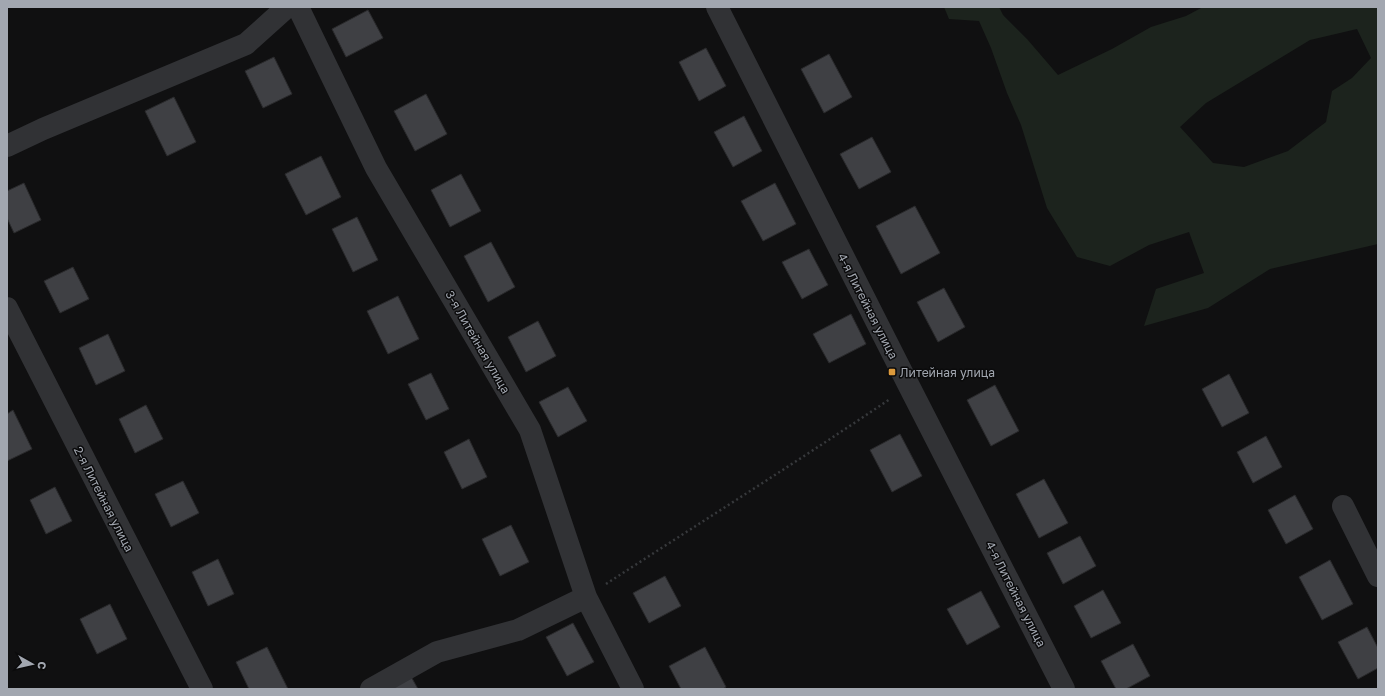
<svg xmlns="http://www.w3.org/2000/svg" width="1385" height="696" viewBox="0 0 1385 696" font-family="'Golos Text',sans-serif">
<rect width="100%" height="100%" fill="#101011"/>
<path fill="#1c231d" fill-rule="evenodd" d="M 944,7 L 999,7 L 1003,15 L 1027,39 L 1058,75 L 1112,49 L 1151,27 L 1186,16 L 1203,7 L 1378,7 L 1378,244 L 1270,269 L 1208,308 L 1144,326 L 1156,289 L 1204,273 L 1189,232 L 1149,245 L 1110,266 L 1077,257 L 1047,208 L 1021,125 L 1007,93 L 991,48 L 979,21 L 949,19 ZM 1357,29 L 1371,58 L 1352,78 L 1332,91 L 1326,122 L 1288,151 L 1244,167 L 1213,163 L 1180,127 L 1206,103 L 1310,40 Z"/>
<path fill="#3f4044" stroke="#2a2a2c" d="M 368,10 L 383,38 L 346,57 L 332,29 Z
M 706,48 L 726,86 L 699,101 L 679,62 Z
M 829,54 L 852,97 L 824,113 L 801,69 Z
M 274,57 L 292,94 L 263,108 L 245,71 Z
M 426,94 L 447,134 L 415,151 L 394,111 Z
M 174,97 L 196,142 L 167,156 L 145,111 Z
M 744,116 L 762,151 L 733,167 L 714,132 Z
M 872,137 L 891,172 L 859,189 L 840,154 Z
M 321,156 L 341,197 L 306,215 L 285,174 Z
M 461,174 L 481,211 L 450,227 L 431,190 Z
M 24,183 L 41,220 L 14,233 L 7,218 L 7,191 Z
M 775,183 L 796,224 L 763,241 L 741,201 Z
M 915,206 L 940,253 L 901,274 L 876,226 Z
M 357,217 L 378,260 L 353,272 L 332,229 Z
M 491,242 L 515,287 L 488,302 L 464,256 Z
M 809,249 L 828,285 L 802,299 L 782,262 Z
M 73,267 L 89,299 L 60,313 L 44,281 Z
M 944,288 L 965,327 L 938,342 L 917,302 Z
M 398,296 L 419,339 L 388,354 L 367,311 Z
M 851,314 L 866,344 L 829,363 L 813,334 Z
M 538,321 L 556,356 L 526,372 L 508,337 Z
M 108,334 L 125,371 L 96,385 L 79,348 Z
M 431,373 L 449,409 L 426,420 L 408,384 Z
M 1229,374 L 1249,413 L 1222,427 L 1202,389 Z
M 995,385 L 1019,431 L 991,446 L 967,400 Z
M 568,387 L 587,421 L 558,437 L 539,402 Z
M 146,405 L 163,439 L 135,453 L 119,419 Z
M 13,410 L 32,449 L 7,461 L 7,414 Z
M 900,434 L 922,476 L 892,492 L 870,450 Z
M 1266,436 L 1282,467 L 1253,483 L 1237,452 Z
M 469,439 L 487,477 L 462,489 L 444,452 Z
M 1044,479 L 1068,523 L 1039,538 L 1016,494 Z
M 183,481 L 199,513 L 171,527 L 155,494 Z
M 55,487 L 72,521 L 46,534 L 30,500 Z
M 1295,495 L 1313,529 L 1286,544 L 1268,510 Z
M 511,525 L 529,562 L 500,576 L 482,539 Z
M 1080,536 L 1096,566 L 1063,584 L 1047,553 Z
M 218,559 L 234,594 L 208,606 L 192,572 Z
M 1330,560 L 1353,604 L 1322,620 L 1299,577 Z
M 665,576 L 681,606 L 649,623 L 633,593 Z
M 1103,590 L 1121,623 L 1091,638 L 1074,606 Z
M 981,591 L 1000,627 L 967,645 L 947,609 Z
M 110,604 L 127,639 L 97,654 L 80,619 Z
M 573,623 L 594,662 L 567,676 L 546,637 Z
M 1367,627 L 1378,648 L 1378,668 L 1358,679 L 1338,642 Z
M 1133,644 L 1150,676 L 1126,689 L 1116,689 L 1101,661 Z
M 267,647 L 288,689 L 249,689 L 236,662 Z
M 705,647 L 726,687 L 723,689 L 681,689 L 669,666 Z
M 409,673 L 418,689 L 380,689 Z"/>
<g fill="none" stroke-linecap="round" stroke-linejoin="round">
<path stroke="#37393c" stroke-width="2.5" stroke-dasharray="2 3" stroke-linecap="butt" d="M 606,584 C 701,522 797,462 890,399"/>
<path stroke="#313235" stroke-width="22" d="M 298,7 L 376,168 L 530,430 L 586,597 L 633,689
M 7,146 L 43,129 L 246,44 L 287,7
M 7,308 L 202,689
M 1343,506 L 1378,576
M 371,689 L 437,652 L 518,630 L 586,597"/>
<path stroke="#313235" stroke-width="22" d="M 717,7 L 909,386 L 1064,689"/>
</g>
<rect fill="#dc9a3c" stroke="#0b0b0c" stroke-width="1.5" x="888" y="368" width="8" height="8" rx="2"/>
<g text-anchor="middle" dominant-baseline="central" stroke-width="3" stroke-linejoin="round" paint-order="stroke">
<g font-size="12" fill="#a2a7b0" stroke="#0b0b0c">
<text transform="translate(868 306) rotate(63)">4-я Литейная улица</text>
<text transform="translate(478 342) rotate(60)">3-я Литейная улица</text>
<text transform="translate(104 499) rotate(63)">2-я Литейная улица</text>
<text transform="translate(1016 594) rotate(63)">4-я Литейная улица</text>
</g>
<g font-size="12" fill="#a2a7b0" stroke="#0b0b0c" text-anchor="start">
<text x="900" y="372">Литейная улица</text>
</g>
</g>
<rect width="1385" height="696" fill="none" stroke="#a2a7b0" stroke-width="16"/>
<g transform="translate(32 664) rotate(98)" stroke="#0b0b0c" stroke-width="3" paint-order="stroke">
<path d="M0-3L7 15L0 10L-7 15Z" fill="#a2a7b0"/>
<text y="-6" font-size="11" font-weight="bold" text-anchor="middle" fill="#a2a7b0">С</text>
</g>
</svg>
